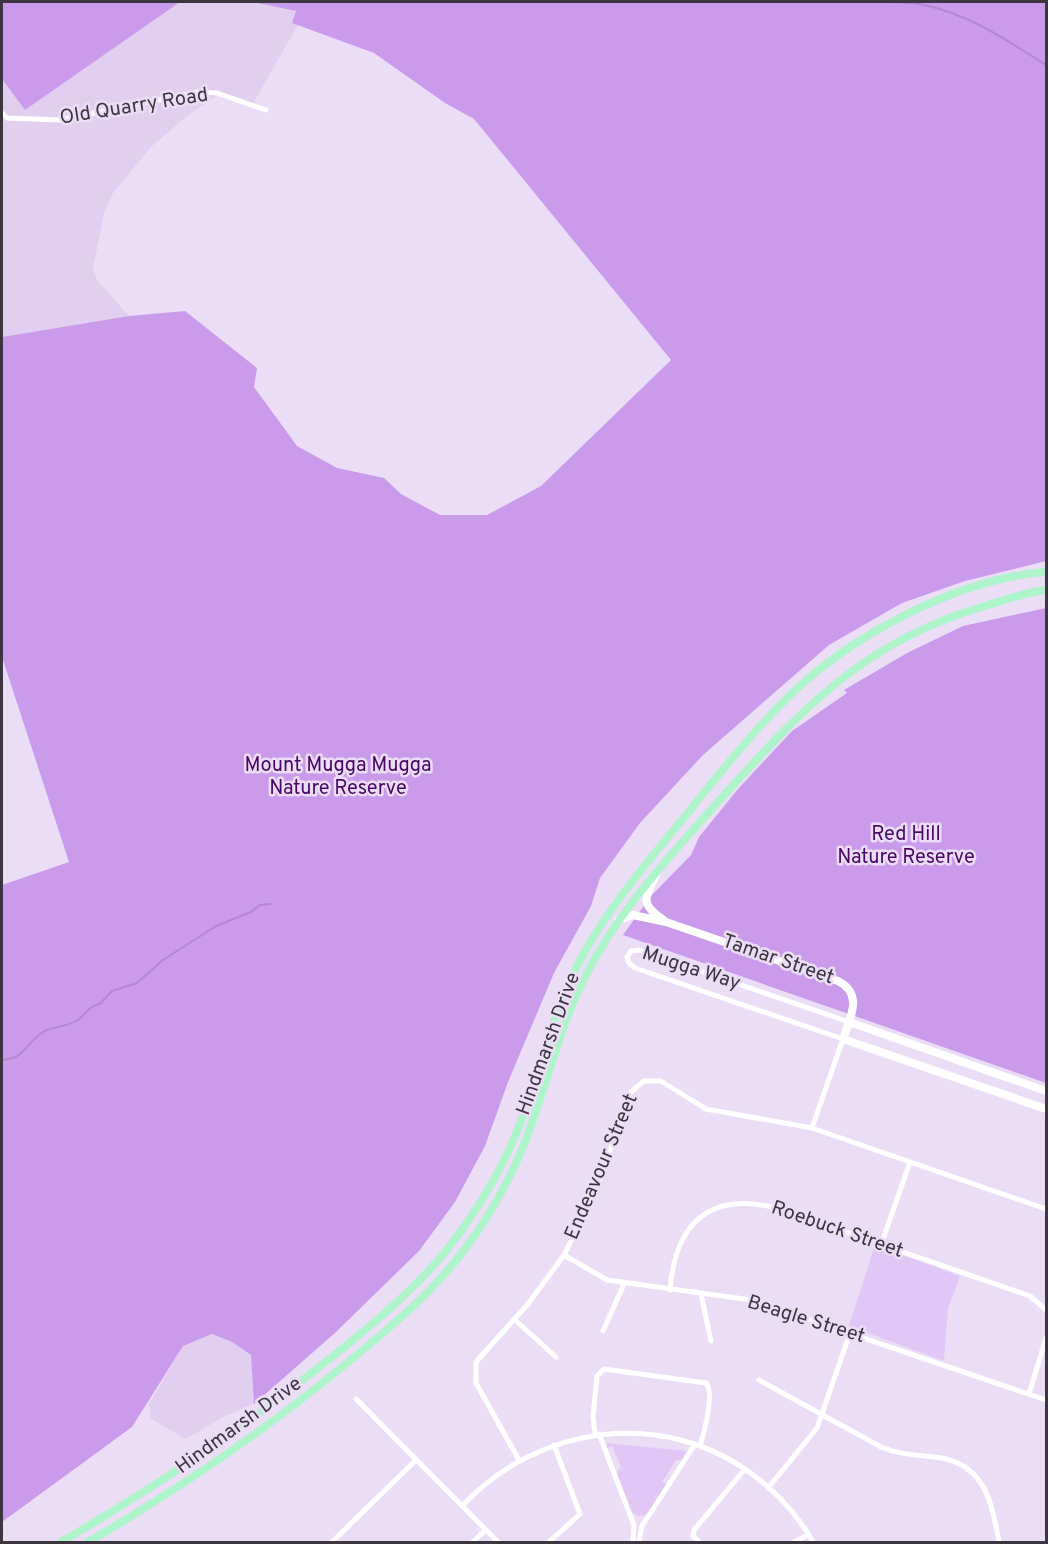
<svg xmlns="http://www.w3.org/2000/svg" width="1048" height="1544" viewBox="0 0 1048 1544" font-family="Overpass,sans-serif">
<rect width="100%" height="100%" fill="#ecddf7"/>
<path fill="#e2cff0" d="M 180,2 L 253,2 L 296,11 L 292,23 L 298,25 L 251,107 L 218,95 L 187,116 L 151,147 L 113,193 L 104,214 L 93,269 L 97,280 L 129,316 L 2,337 L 2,79 L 25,110 Z
M 212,1334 L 232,1342 L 251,1355 L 254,1404 L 223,1417 L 186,1439 L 151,1419 L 149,1404 L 183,1346 Z"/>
<path fill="#e2c7f6" d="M 875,1245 L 960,1276 L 948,1308 L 944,1361 L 849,1326 Z
M 607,1443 L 686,1451 L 683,1460 L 676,1460 L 662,1482 L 667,1484 L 646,1515 L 638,1516 L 631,1512 L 616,1473 L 621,1467 L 612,1446 L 607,1448 Z"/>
<path fill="#ca9beb" d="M 2,2 L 180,2 L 25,110 L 2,79 Z
M 253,2 L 1046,2 L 1046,561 L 965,581 L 902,603 L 829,645 L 703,755 L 640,823 L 600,878 L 591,906 L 554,973 L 508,1082 L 485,1146 L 455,1202 L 419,1251 L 336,1332 L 254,1404 L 251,1355 L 232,1342 L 212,1334 L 183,1346 L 132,1427 L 2,1522 L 2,885 L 69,862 L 2,657 L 2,337 L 129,316 L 185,311 L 257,368 L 254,387 L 297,446 L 337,468 L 384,478 L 401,494 L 440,515 L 487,515 L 541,486 L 671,360 L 474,119 L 445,103 L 374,53 L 292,23 L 296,11 Z
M 1046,608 L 1046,1083 L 623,935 L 650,897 L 691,855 L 699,837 L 738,789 L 792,731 L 847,693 L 844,690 L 907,653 L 963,626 Z"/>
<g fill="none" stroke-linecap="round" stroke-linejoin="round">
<path stroke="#b486d4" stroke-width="2" d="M 882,2 C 896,2 911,2 924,5 C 969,14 1008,41 1046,65
M 2,1060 C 27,1058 25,1043 43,1032 C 54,1026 67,1027 78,1020 C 86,1014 90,1005 100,1004 L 112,991 L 137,983 L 163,960 L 216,926 L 251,912 L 260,905 L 271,904"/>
<path stroke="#fff" stroke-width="5" d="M 2,113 L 7,118 L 60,120 L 198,92 L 217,93 L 266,110
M 812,1128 L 843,1039 L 635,968 L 629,963 L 627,957 L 631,951 L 639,950 L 849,1022
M 881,1245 L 910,1162
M 564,1255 L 607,1280 L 751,1300 L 1046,1400
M 670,1290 C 675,1224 709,1191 776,1208 L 1030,1296 L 1046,1310
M 701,1294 L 711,1341
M 514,1319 L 556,1357
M 603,1331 L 624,1284
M 759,1380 L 881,1447 C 900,1455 920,1455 941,1458 C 985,1465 993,1505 999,1542
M 1029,1394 L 1046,1338
M 356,1399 L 498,1542
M 595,1434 L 593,1417 L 597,1376 L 604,1369 L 706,1383 C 715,1393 704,1433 700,1446
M 599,1434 L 634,1525 L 633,1542
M 519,1460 L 476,1383 L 476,1362 L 528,1304 L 564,1255 L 595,1193 L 630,1093 L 644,1081 L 661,1081 L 706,1109 L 812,1128 L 1046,1209
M 768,1488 L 817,1428 L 850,1333
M 462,1506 C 539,1424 665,1407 756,1477 C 779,1495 799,1517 813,1542
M 332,1542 L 416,1460
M 473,1542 L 485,1530
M 549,1542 L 580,1514 L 554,1445
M 639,1542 L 642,1526 L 695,1444
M 699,1542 L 693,1536 L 694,1530 L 745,1469
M 794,1542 L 808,1535"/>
<path stroke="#fff" stroke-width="8" d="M 656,875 C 644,900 640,904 665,921
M 618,920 L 633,915 L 666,922 L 838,981 C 864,994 850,1018 843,1039 L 1046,1109
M 849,1022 L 1046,1091"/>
<path stroke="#adf4cb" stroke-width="8" d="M 61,1542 C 154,1488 244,1428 328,1360 C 372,1325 415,1290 449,1247 C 477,1211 501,1171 518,1129 C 539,1075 551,1018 577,966 C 605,912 643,867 682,820 C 715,779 748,737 785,700 C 849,636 956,579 1046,572
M 88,1542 C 181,1488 270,1427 353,1358 C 393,1325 433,1292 464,1250 C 488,1219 508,1183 523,1147 C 545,1092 557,1034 583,981 C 614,917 661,866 708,813 C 793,719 858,642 985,606 C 1005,600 1026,592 1046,590"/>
</g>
<g text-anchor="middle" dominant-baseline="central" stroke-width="5" stroke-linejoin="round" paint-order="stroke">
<g font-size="20" fill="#3c3640" stroke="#ecddf7">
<text transform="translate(134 107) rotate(-9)">Old Quarry Road</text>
<text transform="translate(778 960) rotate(19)">Tamar Street</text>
<text transform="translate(691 969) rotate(18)">Mugga Way</text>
<text transform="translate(549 1044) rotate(-70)">Hindmarsh Drive</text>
<text transform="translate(602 1167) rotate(-67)">Endeavour Street</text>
<text transform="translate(837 1230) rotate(19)">Roebuck Street</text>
<text transform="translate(806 1320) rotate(17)">Beagle Street</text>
<text transform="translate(239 1426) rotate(-36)">Hindmarsh Drive</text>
</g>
<g font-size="20" fill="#490668" stroke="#ecddf7">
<text x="338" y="766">Mount Mugga Mugga<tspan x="338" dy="23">Nature Reserve</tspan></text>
<text x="906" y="835">Red Hill<tspan x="906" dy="23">Nature Reserve</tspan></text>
</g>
</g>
<rect width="1048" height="1544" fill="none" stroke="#3c3640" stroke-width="6"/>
</svg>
